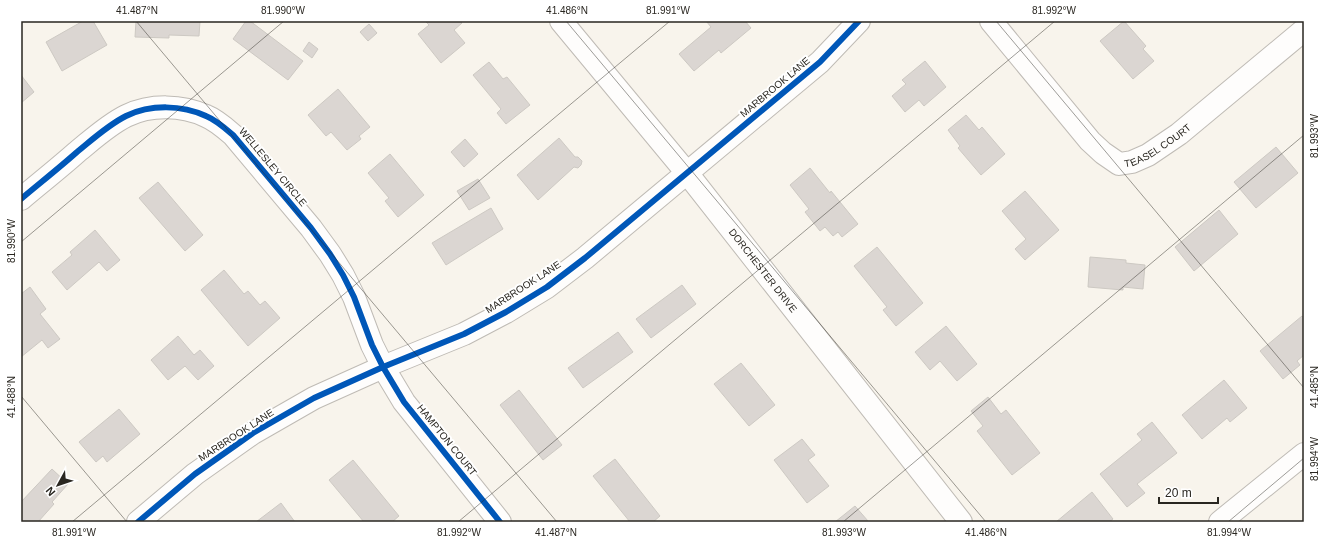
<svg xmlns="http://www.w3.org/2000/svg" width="1325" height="543" viewBox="0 0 1325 543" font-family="Helvetica,sans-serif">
<rect width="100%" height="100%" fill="#f8f4ec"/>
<path fill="#dbd6d2" stroke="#cdc9c3" d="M 83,21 L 93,21 L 107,45 L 62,71 L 46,42 Z
M 136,21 L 200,21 L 199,36 L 169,35 L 169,38 L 135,37 Z
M 246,21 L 250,21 L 303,61 L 288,80 L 233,39 Z
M 425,21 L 460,21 L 462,23 L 454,30 L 465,43 L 441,63 L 418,34 L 429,25 Z
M 706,21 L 745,21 L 751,28 L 721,53 L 719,50 L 694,71 L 679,54 L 711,27 Z
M 1124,21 L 1146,46 L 1143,49 L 1154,61 L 1133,79 L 1100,41 Z
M 369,24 L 377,33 L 368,41 L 360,32 Z
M 309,42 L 318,49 L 312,58 L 303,51 Z
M 925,61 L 946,87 L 924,106 L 919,100 L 905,112 L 892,96 L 906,84 L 902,80 Z
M 489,62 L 503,79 L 507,77 L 530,105 L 506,124 L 497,113 L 501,109 L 473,75 Z
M 21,75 L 34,92 L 21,103 Z
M 338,89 L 370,127 L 359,136 L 361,139 L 347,150 L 331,132 L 326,136 L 308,115 Z
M 966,115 L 979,130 L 982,127 L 1005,154 L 981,175 L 958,148 L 960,146 L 948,130 Z
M 559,138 L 575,157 L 578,157 L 582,161 L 581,165 L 578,168 L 574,167 L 538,200 L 517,175 Z
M 465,139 L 478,154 L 464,167 L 451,152 Z
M 1276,147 L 1298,173 L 1256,208 L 1234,182 Z
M 390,154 L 424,195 L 398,217 L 385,201 L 389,198 L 368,173 Z
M 810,168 L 830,193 L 831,191 L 858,224 L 842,237 L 838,232 L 833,236 L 825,227 L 820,231 L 805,212 L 809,209 L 790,185 Z
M 478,179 L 490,198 L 469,210 L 457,191 Z
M 158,182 L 203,235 L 185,251 L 139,198 Z
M 1025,191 L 1059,230 L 1025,260 L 1015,249 L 1026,239 L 1002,211 Z
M 491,208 L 503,229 L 446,265 L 432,243 Z
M 1219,210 L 1238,234 L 1194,271 L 1175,247 Z
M 95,230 L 120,260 L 107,271 L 99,262 L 67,290 L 52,272 L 72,255 L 70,252 Z
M 877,247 L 923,303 L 896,326 L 883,310 L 887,307 L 854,266 Z
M 1090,257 L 1126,260 L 1126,263 L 1145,265 L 1143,289 L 1123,287 L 1123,290 L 1088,287 Z
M 224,270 L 244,294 L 248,291 L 260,305 L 265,301 L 280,318 L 248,346 L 201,290 Z
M 682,285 L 696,304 L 651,338 L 636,319 Z
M 30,287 L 46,309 L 40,314 L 60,339 L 48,348 L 42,340 L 21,357 L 21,294 Z
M 1302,316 L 1304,318 L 1304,355 L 1297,361 L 1300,365 L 1283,379 L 1260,351 Z
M 946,326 L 977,364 L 957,381 L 940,361 L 930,370 L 915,352 Z
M 618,332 L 633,352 L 583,388 L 568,368 Z
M 178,336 L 194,355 L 200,350 L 214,366 L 198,380 L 185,366 L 168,380 L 151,360 Z
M 741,363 L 775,405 L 749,426 L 714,384 Z
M 1224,380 L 1247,408 L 1230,422 L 1227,418 L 1202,439 L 1182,415 Z
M 519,390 L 562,445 L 543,460 L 500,405 Z
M 988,397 L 1001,414 L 1006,410 L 1040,453 L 1012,475 L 977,431 L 983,426 L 971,411 Z
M 119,409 L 140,434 L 107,462 L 103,456 L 96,462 L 79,442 Z
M 1152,422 L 1177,453 L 1137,484 L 1145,493 L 1127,507 L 1100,474 L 1142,440 L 1137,434 Z
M 802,439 L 815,455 L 808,460 L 829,486 L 807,503 L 774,460 Z
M 615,459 L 660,516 L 653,522 L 630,522 L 593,476 Z
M 353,460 L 399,516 L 392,522 L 364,522 L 329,480 Z
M 52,469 L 68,484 L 52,502 L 54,504 L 38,522 L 21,522 L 21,502 Z
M 1092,492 L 1113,519 L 1109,522 L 1056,522 Z
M 281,503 L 295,522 L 256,522 Z
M 855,506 L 868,521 L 835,522 Z"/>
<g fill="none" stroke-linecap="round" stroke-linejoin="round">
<defs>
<g id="minor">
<path id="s1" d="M 561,21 L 687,173 L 961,522"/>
<path id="s2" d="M 991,21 L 1090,141 L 1103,153 L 1119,164 L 1132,162 L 1148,155 L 1179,134 L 1304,30"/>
<path d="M 21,199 C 40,183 59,168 77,152 C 93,139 108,125 126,116 C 151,104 182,105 206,116 C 216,120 225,128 233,135 L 311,228 L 330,254 L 343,275 L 354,297 L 372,345 L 383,367 L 404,402 L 500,522"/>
<path d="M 138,522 L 195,474 L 253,433 L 314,398 L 383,367 L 464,334 L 506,312 L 547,287 L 585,258 L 820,62 L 859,21"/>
<path d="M 1220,522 L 1304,454"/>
</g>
</defs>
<use href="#minor" stroke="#bfbbb5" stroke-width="24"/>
<use href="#minor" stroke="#fefdfc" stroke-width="22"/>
<defs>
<path id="cycleway" d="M 21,199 C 40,183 59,168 77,152 C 93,139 108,125 126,116 C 151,104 182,105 206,116 C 216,120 225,128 233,135 L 311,228 L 330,254 L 343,275 L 354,297 L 372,345 L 383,367 L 404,402 L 500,522
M 138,522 L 195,474 L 253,433 L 314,398 L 383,367 L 464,334 L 506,312 L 547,287 L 585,258 L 820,62 L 859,21"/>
</defs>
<use href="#cycleway" stroke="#fff" stroke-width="8"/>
<use href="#cycleway" stroke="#0057b8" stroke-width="6"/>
</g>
<path fill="none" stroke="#292620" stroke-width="1" stroke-opacity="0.45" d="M 136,21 L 557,522M 566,21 L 986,522M 996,21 L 1304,388M 21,242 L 284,21M 21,396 L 127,522M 72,522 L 670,21M 458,522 L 1055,21M 843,522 L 1304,135M 1228,522 L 1304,458"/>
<g text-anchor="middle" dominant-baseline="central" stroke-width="4" stroke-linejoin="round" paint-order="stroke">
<g font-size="10" fill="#292620" stroke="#fff">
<text transform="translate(775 87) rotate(-40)">MARBROOK LANE</text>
<text stroke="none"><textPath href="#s2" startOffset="236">TEASEL COURT</textPath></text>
<text transform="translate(273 167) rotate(50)">WELLESLEY CIRCLE</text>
<text stroke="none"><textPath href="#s1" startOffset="321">DORCHESTER DRIVE</textPath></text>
<text transform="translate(523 287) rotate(-33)">MARBROOK LANE</text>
<text transform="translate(236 435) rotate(-33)">MARBROOK LANE</text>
<text transform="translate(447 440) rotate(51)">HAMPTON COURT</text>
</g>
</g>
<rect width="1325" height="543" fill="none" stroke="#ffffff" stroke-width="44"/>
<g transform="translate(58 485) rotate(230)" stroke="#ffffff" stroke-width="3" paint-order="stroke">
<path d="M0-3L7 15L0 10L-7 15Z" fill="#292620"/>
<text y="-6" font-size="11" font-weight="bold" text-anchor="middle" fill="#292620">N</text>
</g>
<path d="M1159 497v6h59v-6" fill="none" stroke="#292620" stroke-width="2"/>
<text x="1165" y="497" font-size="12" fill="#292620" stroke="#ffffff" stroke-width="3" paint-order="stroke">20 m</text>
<rect x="22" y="22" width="1281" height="499" fill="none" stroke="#292620" stroke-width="1.5"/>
<g font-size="10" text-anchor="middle" fill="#292620">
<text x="137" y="14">41.487°N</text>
<text x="283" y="14">81.990°W</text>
<text x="567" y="14">41.486°N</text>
<text x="668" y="14">81.991°W</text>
<text x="1054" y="14">81.992°W</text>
<text transform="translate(1314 136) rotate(-90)" y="4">81.993°W</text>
<text transform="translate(11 241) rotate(-90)" y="4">81.990°W</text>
<text transform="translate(1314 387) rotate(-90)" y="4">41.485°N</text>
<text transform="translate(11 397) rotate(-90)" y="4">41.488°N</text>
<text transform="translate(1314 459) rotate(-90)" y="4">81.994°W</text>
<text x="74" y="536">81.991°W</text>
<text x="459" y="536">81.992°W</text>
<text x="556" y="536">41.487°N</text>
<text x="844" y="536">81.993°W</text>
<text x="986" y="536">41.486°N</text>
<text x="1229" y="536">81.994°W</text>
</g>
</svg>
